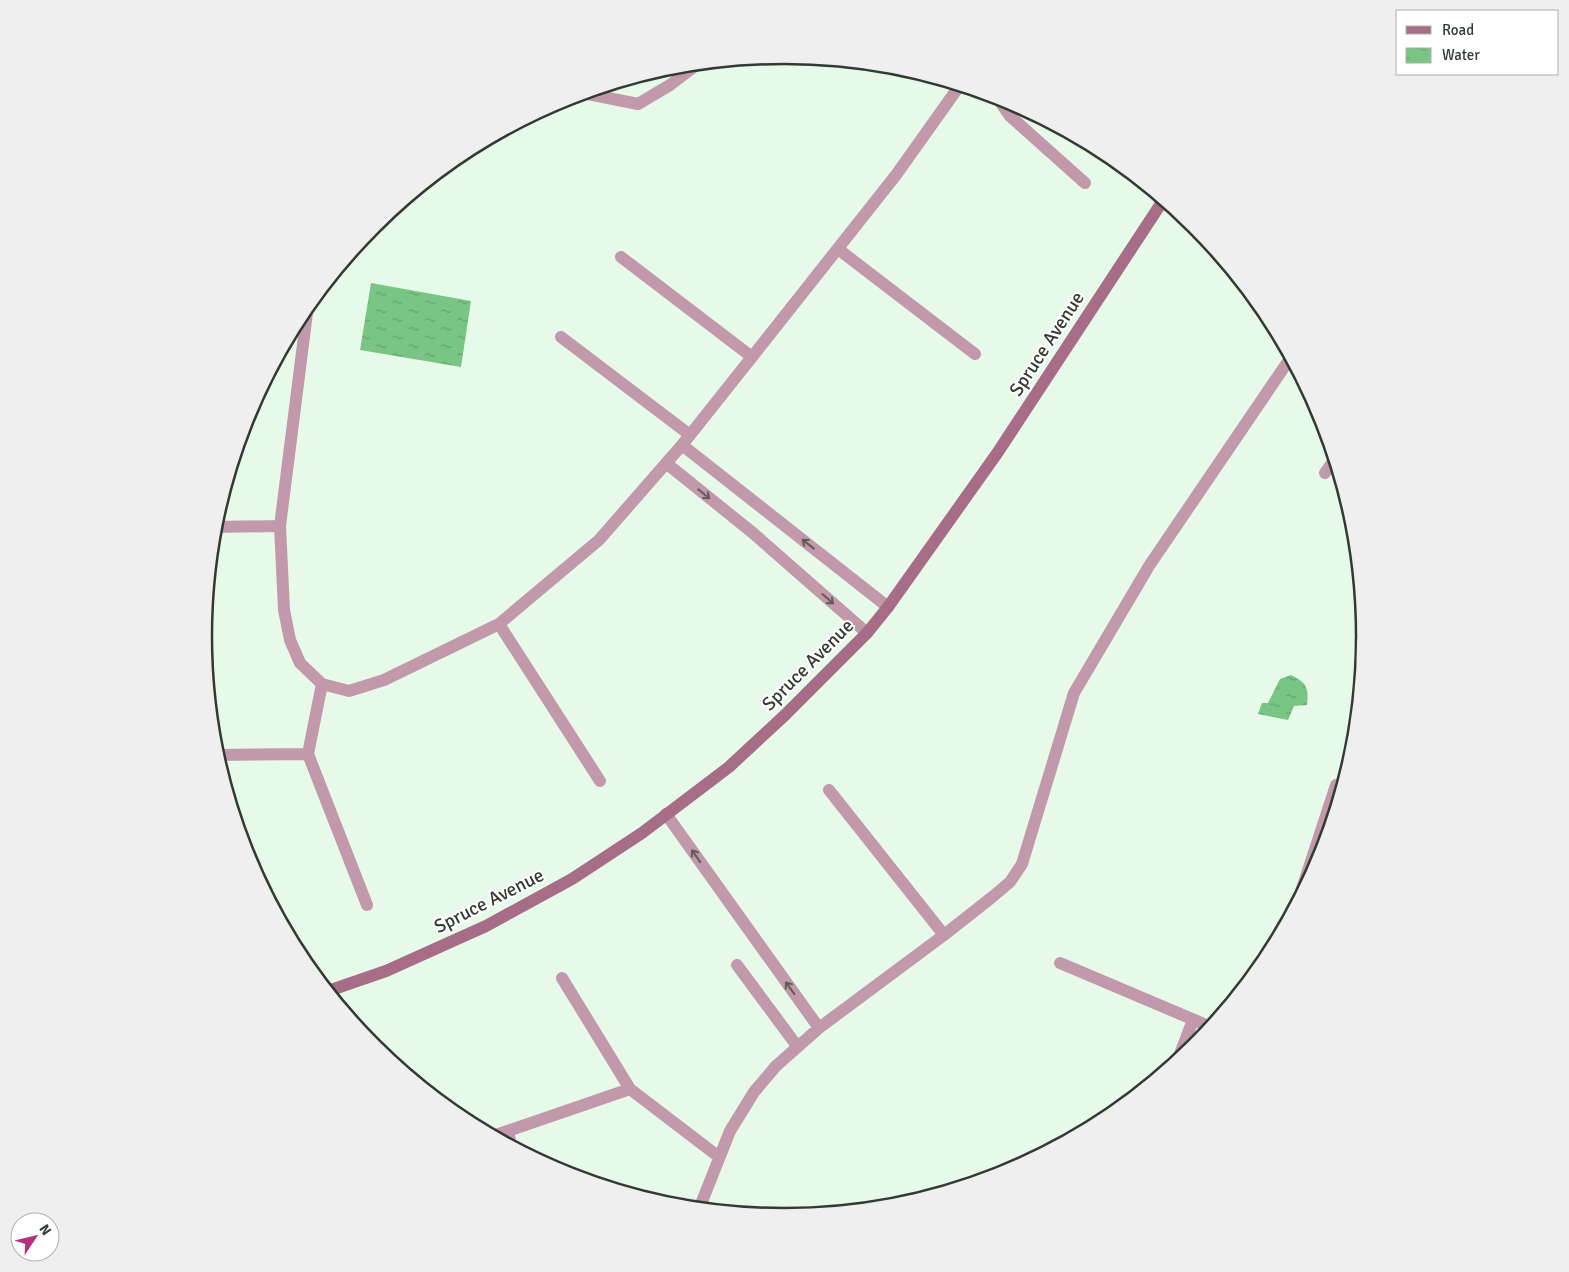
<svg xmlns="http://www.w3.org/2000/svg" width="1569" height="1272" viewBox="0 0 1569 1272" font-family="Signika,sans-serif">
<defs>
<pattern id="water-ripples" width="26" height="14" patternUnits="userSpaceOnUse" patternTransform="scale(1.25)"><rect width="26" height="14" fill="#79c583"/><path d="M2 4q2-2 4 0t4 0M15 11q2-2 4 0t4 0" fill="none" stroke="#64a16c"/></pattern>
</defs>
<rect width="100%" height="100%" fill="#e7fae9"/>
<path fill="url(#water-ripples)" d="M 371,283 L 471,301 L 461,367 L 360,350 Z
M 1291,675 C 1307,683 1309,688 1307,705 L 1294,706 L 1288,720 L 1258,714 L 1262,703 L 1268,703 L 1280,679 Z"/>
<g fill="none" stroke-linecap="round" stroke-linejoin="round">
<path stroke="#c299aa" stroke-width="12" d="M 583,93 L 638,104 L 670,85 L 699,63
M 996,96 L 1010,116 L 1085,183
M 838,249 L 975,354
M 621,257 L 752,357
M 308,305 L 280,526 L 284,610 L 290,640 L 300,663 L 322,684 L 349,691 L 384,680 L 499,624 L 599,540 L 682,445 L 752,357 L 896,175 L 960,85
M 561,337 L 690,435
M 682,445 L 888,607
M 666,463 L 753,533 L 867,633
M 1325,473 L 1335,459
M 214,527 L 280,526
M 499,624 L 600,781
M 322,684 L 308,754 L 367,905
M 216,755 L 308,754
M 829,790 L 944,935
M 666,814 L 819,1028
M 1297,904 L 1336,785 L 1343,787
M 1060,963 L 1211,1027
M 737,965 L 797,1046
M 562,978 L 630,1089 L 719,1157
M 1177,1062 L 1193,1020
M 508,1131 L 511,1146
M 493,1136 L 630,1089
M 699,1209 L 730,1131 L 754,1092 L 776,1066 L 819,1028 L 944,935 L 991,898 L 1010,882 L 1022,864 L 1074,693 L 1149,566 L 1291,357"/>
<path stroke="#a76c86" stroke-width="12" d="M 328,991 L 386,971 L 486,926 L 572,879 L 642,833 L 729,767 L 785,715 L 867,633 L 888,607 L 998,452 L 1164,199"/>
</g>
<defs><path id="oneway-shaft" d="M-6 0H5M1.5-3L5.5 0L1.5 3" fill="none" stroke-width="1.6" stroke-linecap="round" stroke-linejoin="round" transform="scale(1.25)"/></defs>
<g stroke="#645b5d">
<use href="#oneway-shaft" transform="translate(704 494) rotate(39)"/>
<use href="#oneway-shaft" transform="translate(808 544) rotate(-142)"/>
<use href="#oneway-shaft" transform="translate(828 599) rotate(41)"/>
<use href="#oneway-shaft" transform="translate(696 856) rotate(-125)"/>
<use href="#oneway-shaft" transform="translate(790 988) rotate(-126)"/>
</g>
<g text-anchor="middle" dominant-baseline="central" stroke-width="4" stroke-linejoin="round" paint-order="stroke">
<g font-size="19" fill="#323a33" stroke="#fff">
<text transform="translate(1047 344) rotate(-57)">Spruce Avenue</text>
<text transform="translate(808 665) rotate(-45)">Spruce Avenue</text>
<text transform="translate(489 901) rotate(-27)">Spruce Avenue</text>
</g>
</g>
<path d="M0 0H1569V1272H0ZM212 636a572 572 0 1 1 1144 0a572 572 0 1 1-1144 0Z" fill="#efefef" fill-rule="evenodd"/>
<path fill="none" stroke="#323a33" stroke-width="2.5" d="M212 636a572 572 0 1 1 1144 0a572 572 0 1 1-1144 0Z"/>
<rect x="1396" y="10" width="162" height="65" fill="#ffffff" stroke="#adb0ad"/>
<rect x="1406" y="26" width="25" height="8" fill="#a76c86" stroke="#adb0ad"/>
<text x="1442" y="35" font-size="15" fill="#323a33">Road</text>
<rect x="1406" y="48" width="25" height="15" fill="url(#water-ripples)" stroke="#adb0ad"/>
<text x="1442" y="60" font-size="15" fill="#323a33">Water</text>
<g transform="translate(35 1237) rotate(55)"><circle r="24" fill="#ffffff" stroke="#adb0ad"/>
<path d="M0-4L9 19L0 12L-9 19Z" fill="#b43179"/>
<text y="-8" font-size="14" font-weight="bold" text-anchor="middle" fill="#323a33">N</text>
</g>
</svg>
